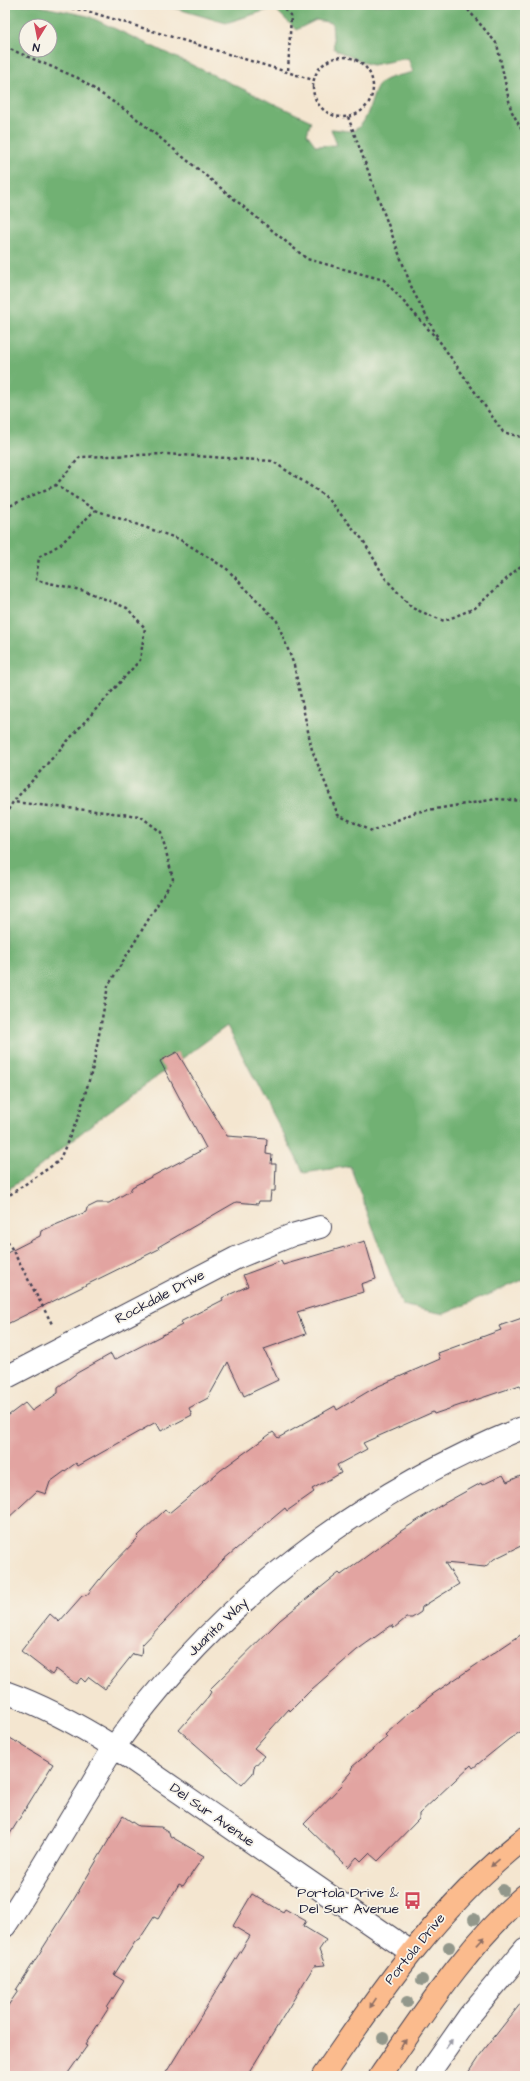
<svg xmlns="http://www.w3.org/2000/svg" width="530" height="2081" viewBox="0 0 530 2081" font-family="'Architects Daughter',sans-serif">
<rect width="100%" height="100%" fill="#f7f3e8"/>
<filter id="ink" filterUnits="userSpaceOnUse"><feTurbulence type="fractalNoise" baseFrequency=".025" numOctaves="2"/><feDisplacementMap in="SourceGraphic" scale="8" xChannelSelector="R" yChannelSelector="G"/><feConvolveMatrix kernelMatrix="1 2 1 2 8 2 1 2 1" color-interpolation-filters="sRGB"/></filter>
<filter id="wash" filterUnits="userSpaceOnUse"><feTurbulence type="fractalNoise" baseFrequency=".012" numOctaves="4" result="noise"/><feDisplacementMap in="SourceGraphic" scale="16" xChannelSelector="R" yChannelSelector="G"/><feGaussianBlur stdDeviation="0.9" result="paint"/><feColorMatrix in="noise" values="0 0 0 0 0 0 0 0 0 0 0 0 0 0 0 0 0 1.4 0 .05"/><feComposite in="paint" operator="in"/></filter>
<g filter="url(#wash)">
<rect width="100%" height="100%" fill="#f4e6d0"/>
<path fill="#71b173" stroke="#4a6a57" fill-rule="evenodd" d="M 5,5 L 34,5 L 88,16 L 311,121 L 307,134 L 316,146 L 337,145 L 331,129 C 337,129 344,131 350,131 C 372,128 369,89 383,81 C 391,76 404,75 413,72 L 408,58 L 372,65 L 362,62 L 334,49 L 332,23 L 316,20 L 296,30 L 274,8 L 226,23 L 164,5 L 525,5 L 525,1279 L 444,1314 L 402,1305 L 350,1166 L 304,1173 L 227,1026 L 96,1121 L 28,1176 L 5,1191 ZM 26,26 L 50,26 L 50,50 L 26,50 Z"/>
<g id="blocks">
<path fill="#e2a4a1" d="M 177,1052 L 227,1136 L 267,1139 L 266,1154 L 272,1155 L 271,1164 L 276,1164 L 275,1191 L 271,1191 L 270,1201 L 259,1201 L 258,1204 L 236,1202 L 158,1247 L 159,1249 L 5,1325 L 5,1254 L 40,1236 L 41,1231 L 86,1212 L 87,1208 L 97,1203 L 109,1203 L 130,1191 L 132,1187 L 206,1148 L 160,1061 Z
M 365,1241 L 376,1279 L 361,1284 L 363,1292 L 297,1312 L 306,1334 L 264,1349 L 278,1380 L 244,1396 L 228,1362 L 208,1398 L 189,1408 L 192,1415 L 161,1431 L 156,1422 L 78,1466 L 76,1463 L 50,1482 L 46,1494 L 37,1491 L 5,1521 L 5,1418 L 25,1403 L 32,1411 L 58,1393 L 58,1387 L 77,1373 L 111,1354 L 114,1360 L 182,1325 L 180,1322 L 223,1300 L 222,1298 L 248,1286 L 243,1275 L 281,1261 L 283,1265 Z
M 525,1317 L 525,1389 L 522,1389 L 520,1385 L 434,1414 L 433,1412 L 363,1443 L 367,1449 L 337,1465 L 341,1473 L 312,1489 L 314,1492 L 287,1511 L 285,1508 L 223,1560 L 142,1645 L 141,1656 L 133,1654 L 105,1689 L 89,1677 L 85,1682 L 81,1678 L 76,1684 L 56,1669 L 52,1675 L 21,1651 L 50,1614 L 59,1622 L 82,1596 L 87,1595 L 107,1570 L 139,1537 L 138,1536 L 165,1510 L 169,1513 L 221,1470 L 273,1432 L 278,1438 L 335,1406 L 337,1410 L 374,1388 L 440,1359 L 438,1353 L 501,1330 L 499,1326 Z
M 525,1474 L 525,1544 L 494,1559 L 485,1567 L 445,1563 L 459,1584 L 422,1607 L 421,1612 L 412,1618 L 406,1618 L 394,1628 L 392,1625 L 357,1650 L 312,1689 L 290,1711 L 289,1709 L 254,1748 L 264,1756 L 254,1767 L 253,1773 L 242,1785 L 179,1730 L 208,1697 L 211,1692 L 209,1690 L 280,1620 L 339,1573 L 341,1575 L 401,1531 L 443,1504 L 481,1483 L 482,1485 L 503,1475 L 507,1482 Z
M 525,1632 L 525,1729 L 509,1739 L 473,1768 L 471,1765 L 419,1814 L 419,1819 L 378,1861 L 369,1853 L 361,1861 L 357,1857 L 348,1867 L 304,1824 L 343,1784 L 342,1782 L 351,1772 L 352,1767 L 387,1737 L 385,1735 L 409,1713 L 433,1694 Z
M 5,1735 L 53,1764 L 5,1842 Z
M 123,1816 L 138,1826 L 161,1827 L 169,1832 L 170,1836 L 204,1856 L 183,1886 L 179,1884 L 158,1919 L 154,1917 L 139,1940 L 135,1942 L 114,1975 L 124,1981 L 107,2008 L 108,2009 L 85,2045 L 87,2046 L 66,2076 L 5,2076 L 5,2010 L 18,1991 L 16,1990 L 71,1904 Z
M 252,1894 L 283,1912 L 285,1909 L 306,1921 L 303,1926 L 326,1940 L 319,1950 L 325,1965 L 314,1966 L 247,2076 L 164,2076 L 250,1936 L 233,1926 Z
M 525,1998 L 525,2076 L 466,2076 L 480,2055 Z"/>
</g>
</g>
<g filter="url(#ink)">
<use href="#blocks" fill-opacity="0" stroke="#423f51" stroke-width="1"/>
<g fill="none" stroke-linecap="round" stroke-linejoin="round">
<defs>
<path id="minor" d="M 5,1378 L 236,1258 L 292,1235 L 320,1227
M 5,1692 C 44,1706 79,1725 114,1747 L 411,1952
M 5,1926 C 33,1884 58,1840 84,1797 C 95,1780 104,1762 115,1746 C 218,1601 361,1493 525,1427
M 427,2076 L 469,2016 L 525,1949"/>
<path id="primary" d="M 323,2076 C 383,1988 440,1905 525,1838
M 380,2076 C 424,2013 467,1945 525,1895"/>
</defs>
<use href="#minor" stroke="#423f51" stroke-width="24"/>
<use href="#primary" stroke="#423f51" stroke-width="24"/>
<path stroke="#423f51" stroke-width="2.5" stroke-dasharray="3 3" stroke-linecap="butt" d="M 54,5 L 87,11 L 313,80
M 281,5 L 291,16 L 288,72
M 464,5 L 497,44 L 511,110 L 525,136
M 5,47 L 78,78 L 131,114 L 307,259 L 384,280 L 440,342 L 503,432 L 525,438
M313 87a30 30 0 1 1 60 0a30 30 0 1 1-60 0Z
M 348,117 L 413,291 L 438,338
M 5,508 L 56,485
M 525,562 L 475,608 L 444,621 L 412,608 L 385,578 L 363,540 L 324,495 L 272,461 L 166,454 L 80,457 L 56,485 L 95,510 L 179,539 L 227,569 L 277,621 L 294,665 L 312,750 L 338,815 L 372,831 L 416,812 L 497,799 L 525,801
M 5,815 L 13,802 L 140,660 L 145,628 L 127,608 L 85,591 L 36,580 L 39,557 L 61,544 L 95,510
M 5,1198 L 59,1161 L 78,1118 L 93,1067 L 108,986 L 173,879 L 161,832 L 140,816 L 13,802
M 5,1236 L 52,1324"/>
<use href="#minor" stroke="#fff" stroke-width="22"/>
<use href="#primary" stroke="#fbbb8d" stroke-width="22"/>
</g>
<g fill="#92978b">
<circle cx="503" cy="1890" r="6"/>
<circle cx="474" cy="1919" r="6"/>
<circle cx="449" cy="1947" r="6"/>
<circle cx="422" cy="1980" r="6"/>
<circle cx="407" cy="2002" r="6"/>
<circle cx="383" cy="2038" r="6"/>
</g>
<defs><path id="oneway-solid" d="M-6-.8H1V-3.2L6.5 0L1 3.2V.8H-6Z"/></defs>
<g fill="#8e6e64">
<use href="#oneway-solid" transform="translate(495 1863) rotate(139)"/>
<use href="#oneway-solid" transform="translate(481 1941) rotate(-47)"/>
<use href="#oneway-solid" transform="translate(373 2003) rotate(124)"/>
<use href="#oneway-solid" transform="translate(403 2044) rotate(-55)"/>
</g>
<use fill="#9c9ca7" href="#oneway-solid" transform="translate(449 2044) rotate(-55)"/>
</g>
<defs>
<symbol id="bus-bare" viewBox="-9 -9 18 18"><path d="M-5-6H5V4H4V6H2V4H-2V6H-4V4H-5ZM-3.5-4V0h7V-4ZM-3.5 1.2v1.5H-2V1.2ZM2 1.2v1.5H3.5V1.2Z" fill="#d1495b" stroke="#f7f3e8" stroke-width="2.5" paint-order="stroke"/></symbol>
</defs>
<g fill-rule="evenodd">
<use href="#bus-bare" x="400" y="1888" width="25" height="25"/>
</g>
<g text-anchor="middle" dominant-baseline="central" stroke-width="3.5" stroke-linejoin="round" paint-order="stroke">
<g font-size="14" fill="#22223b" stroke="#f7f3e8">
<text transform="translate(160 1297) rotate(-28)">Rockdale Drive</text>
<text transform="translate(218 1627) rotate(-44)">Juanita Way</text>
<text transform="translate(212 1815) rotate(35)">Del Sur Avenue</text>
<text transform="translate(415 1949) rotate(-51)">Portola Drive</text>
</g>
<g font-size="14" fill="#22223b" stroke="#f7f3e8" text-anchor="end">
<text x="399" y="1893">Portola Drive &amp;<tspan x="399" dy="16">Del Sur Avenue</tspan></text>
</g>
</g>
<rect width="530" height="2081" fill="none" stroke="#f7f3e8" stroke-width="20"/>
<g transform="translate(38 38) rotate(190)"><circle r="19" fill="#f7f3e8" stroke="#a29fa3"/>
<path d="M0-3L7 15L0 10L-7 15Z" fill="#d1495b"/>
<text y="-6" font-size="11" font-weight="bold" text-anchor="middle" fill="#22223b">N</text>
</g>
</svg>
